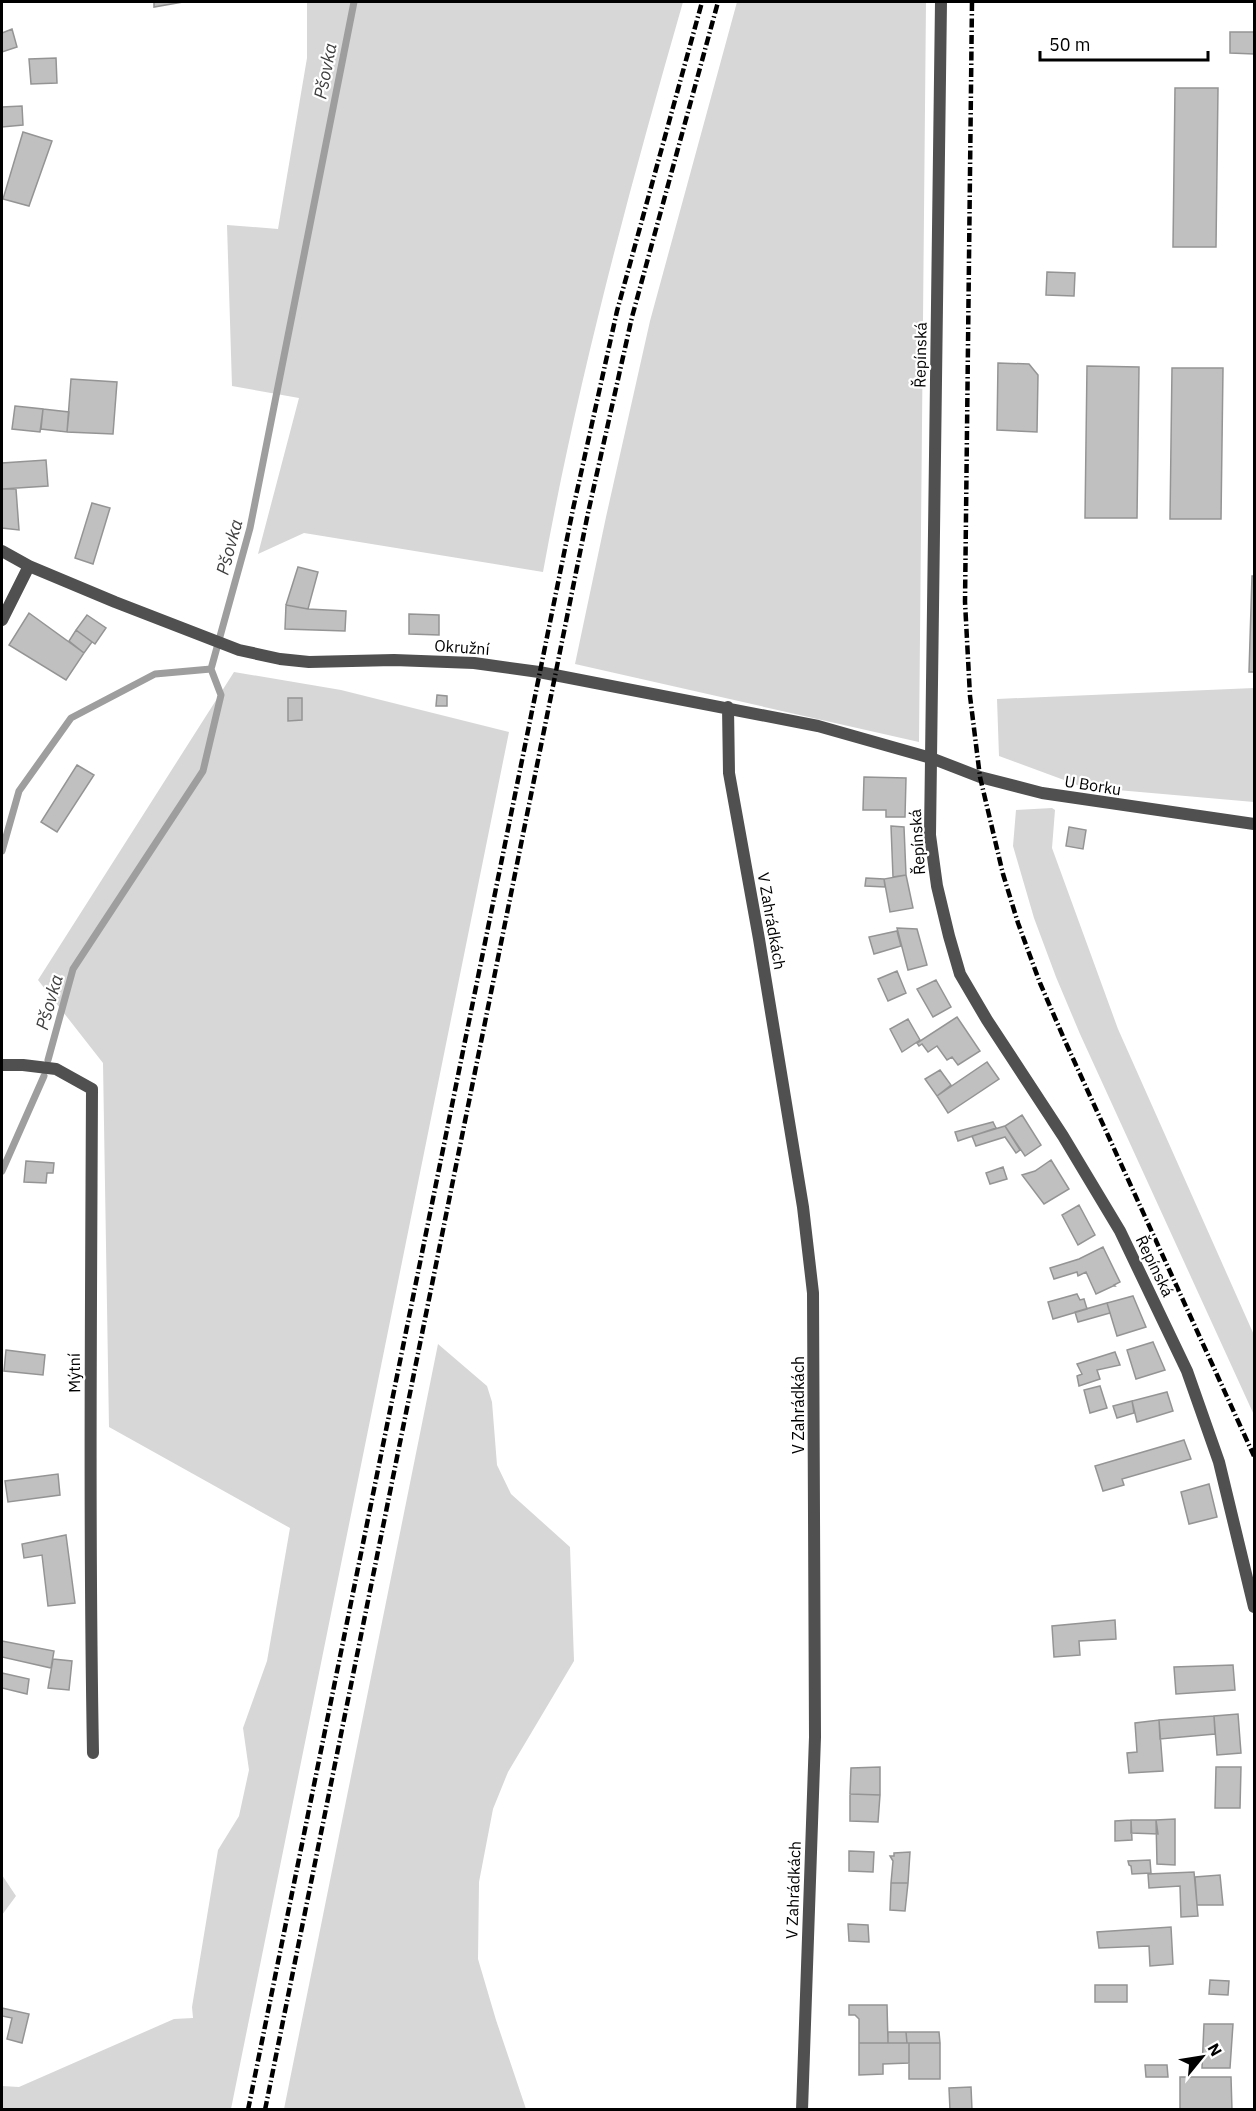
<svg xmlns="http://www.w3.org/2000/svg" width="1256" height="2111" viewBox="0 0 1256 2111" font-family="'IBM Plex Sans',sans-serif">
<rect width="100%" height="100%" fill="#fff"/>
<path fill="#d7d7d7" d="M 307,2 L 683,2 C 629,190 578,379 543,572 L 304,533 L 258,554 L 299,398 L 232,386 L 227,225 L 278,229 L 307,58 Z
M 737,2 L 926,2 L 919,742 L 575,664 L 606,517 L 650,321 Z
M 234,672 L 341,690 L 509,732 L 231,2109 L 2,2109 L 2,2086 L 19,2087 L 174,2019 L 193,2018 L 192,2007 L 218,1850 L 239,1816 L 249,1770 L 243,1728 L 267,1661 L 290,1528 L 109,1427 L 103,1063 L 38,980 Z
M 1254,688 L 1254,802 L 1083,787 L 999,756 L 997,699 Z
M 1052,808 L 1055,810 L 1052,848 L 1118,1029 L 1254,1335 L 1254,1415 L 1080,1034 L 1056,977 L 1034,918 L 1013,846 L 1016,810 Z
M 438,1344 L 487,1386 L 492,1402 L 497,1465 L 511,1494 L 570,1547 L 574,1661 L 508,1772 L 493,1809 L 479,1882 L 478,1959 L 496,2020 L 526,2109 L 284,2109 Z
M 2,1875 L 16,1896 L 2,1915 Z"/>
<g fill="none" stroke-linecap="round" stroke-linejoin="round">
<path stroke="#9e9e9e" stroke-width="7" d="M 2,851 L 19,791 L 71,718 L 155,674 L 211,669
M 48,1060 L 73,969 L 203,771 L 221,695 L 211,669 L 250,528 L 354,2
M 2,1171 L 44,1076"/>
</g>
<path fill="#c0c0c0" stroke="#949494" stroke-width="1.5" d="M 154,2 L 183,2 L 154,7 Z
M 12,29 L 17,47 L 2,52 L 2,33 Z
M 1230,32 L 1254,32 L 1254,54 L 1230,53 Z
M 56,58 L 57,83 L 31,84 L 29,59 Z
M 1175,88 L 1218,88 L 1216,247 L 1173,247 Z
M 22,106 L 23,125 L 2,127 L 2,107 Z
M 23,132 L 52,141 L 29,206 L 3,199 Z
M 1047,272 L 1075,273 L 1074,296 L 1046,295 Z
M 998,363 L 1029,364 L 1038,375 L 1037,432 L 997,430 Z
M 1087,366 L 1139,367 L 1137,518 L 1085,518 Z
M 1172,368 L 1223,368 L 1221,519 L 1170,519 Z
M 71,379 L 117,382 L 113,434 L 67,432 Z
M 15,406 L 43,409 L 40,432 L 12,429 Z
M 43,409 L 69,412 L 67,432 L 41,429 Z
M 46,460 L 48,486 L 2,489 L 2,463 Z
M 2,489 L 16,489 L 19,530 L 2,528 Z
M 92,503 L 110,508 L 93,564 L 75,558 Z
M 298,567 L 318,572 L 308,609 L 286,605 Z
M 1252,576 L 1254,576 L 1254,672 L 1249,672 Z
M 286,605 L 308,609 L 346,611 L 345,631 L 285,629 Z
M 29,613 L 84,653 L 66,680 L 9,645 Z
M 409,614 L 439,615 L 439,635 L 409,634 Z
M 87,615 L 106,628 L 95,644 L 76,630 Z
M 76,630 L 92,642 L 84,653 L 69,641 Z
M 437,695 L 447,696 L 447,706 L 436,706 Z
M 288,698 L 302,698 L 302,720 L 288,721 Z
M 77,765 L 94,775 L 57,832 L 41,822 Z
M 864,777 L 906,778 L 905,817 L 886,817 L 886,810 L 863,810 Z
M 891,826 L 904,827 L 906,875 L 893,877 Z
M 1069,827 L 1086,830 L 1083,849 L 1066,846 Z
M 906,875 L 913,908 L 890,912 L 884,879 Z
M 866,878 L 884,879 L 885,887 L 865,886 Z
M 897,928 L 917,929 L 927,965 L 908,970 Z
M 897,931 L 901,946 L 874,954 L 869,937 Z
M 897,971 L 906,993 L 888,1001 L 878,979 Z
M 936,980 L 951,1007 L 933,1017 L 917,989 Z
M 957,1017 L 980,1051 L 958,1065 L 952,1057 L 947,1060 L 937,1046 L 928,1052 L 922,1044 L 919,1046 L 917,1043 Z
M 908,1019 L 920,1040 L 902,1052 L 890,1029 Z
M 987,1062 L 999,1079 L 948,1113 L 937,1096 Z
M 940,1070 L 951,1085 L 937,1096 L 925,1079 Z
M 1022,1115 L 1041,1145 L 1025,1156 L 1005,1126 Z
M 993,1122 L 996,1128 L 958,1141 L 955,1132 Z
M 1005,1126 L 1020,1150 L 1016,1153 L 1005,1137 L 976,1146 L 972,1136 Z
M 1051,1160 L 1069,1189 L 1044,1204 L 1022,1175 L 1035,1171 Z
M 26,1161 L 54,1163 L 53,1173 L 47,1173 L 46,1183 L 24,1182 Z
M 1003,1167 L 1007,1179 L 990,1184 L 986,1173 Z
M 1079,1205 L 1095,1235 L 1078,1245 L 1062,1215 Z
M 1103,1247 L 1120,1282 L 1114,1285 L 1115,1286 L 1113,1286 L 1096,1294 L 1086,1272 L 1078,1276 L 1077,1272 L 1054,1279 L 1050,1268 L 1079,1259 Z
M 1077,1294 L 1080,1300 L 1084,1299 L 1087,1309 L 1053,1319 L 1048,1302 Z
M 1133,1296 L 1146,1327 L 1117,1336 L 1107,1303 Z
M 1107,1303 L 1110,1313 L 1078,1322 L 1075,1312 Z
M 1153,1342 L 1165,1370 L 1136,1379 L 1127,1350 Z
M 6,1350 L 45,1355 L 43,1375 L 4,1371 Z
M 1115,1352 L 1120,1365 L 1097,1370 L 1100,1379 L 1079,1386 L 1077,1376 L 1082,1374 L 1077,1364 Z
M 1100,1386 L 1107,1408 L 1090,1413 L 1084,1390 Z
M 1167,1392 L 1173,1411 L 1137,1422 L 1132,1401 Z
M 1132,1401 L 1134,1413 L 1117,1418 L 1113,1406 Z
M 1184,1440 L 1191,1459 L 1122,1479 L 1124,1485 L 1103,1491 L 1095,1466 Z
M 58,1474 L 60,1495 L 8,1502 L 5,1481 Z
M 1209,1484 L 1217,1517 L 1189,1524 L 1181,1492 Z
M 66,1535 L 75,1603 L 48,1606 L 42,1555 L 24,1558 L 22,1544 Z
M 1115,1620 L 1116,1639 L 1079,1641 L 1080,1655 L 1054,1657 L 1052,1626 Z
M 2,1641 L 54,1651 L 51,1668 L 2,1657 Z
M 53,1659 L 72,1661 L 69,1690 L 48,1688 Z
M 1233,1665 L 1235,1690 L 1176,1694 L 1174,1667 Z
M 2,1673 L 29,1679 L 27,1694 L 2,1688 Z
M 1238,1714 L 1241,1753 L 1217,1755 L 1214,1716 Z
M 1214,1716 L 1215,1734 L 1160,1739 L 1159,1720 Z
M 1159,1720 L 1163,1771 L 1129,1773 L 1127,1753 L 1137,1752 L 1135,1723 Z
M 880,1767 L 880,1795 L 850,1794 L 851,1768 Z
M 1216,1767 L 1241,1767 L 1240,1808 L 1215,1808 Z
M 850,1794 L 880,1795 L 878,1822 L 850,1821 Z
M 1175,1819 L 1175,1865 L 1157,1864 L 1156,1820 Z
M 1131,1820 L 1156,1820 L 1158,1834 L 1131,1833 Z
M 1131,1820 L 1132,1840 L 1115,1841 L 1115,1821 Z
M 849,1851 L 874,1852 L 873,1872 L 849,1871 Z
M 910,1852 L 908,1883 L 891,1883 L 893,1861 L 890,1856 L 894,1856 L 894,1853 Z
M 1150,1860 L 1151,1873 L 1132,1874 L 1131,1866 L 1129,1865 L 1128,1861 Z
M 1194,1872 L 1198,1916 L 1181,1917 L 1180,1886 L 1149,1888 L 1148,1874 Z
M 1220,1875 L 1223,1905 L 1197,1905 L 1195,1877 Z
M 891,1883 L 908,1883 L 905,1911 L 890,1910 Z
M 848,1924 L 868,1925 L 869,1942 L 849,1941 Z
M 1171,1927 L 1173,1964 L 1150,1966 L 1149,1946 L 1099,1948 L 1097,1932 Z
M 1210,1980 L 1229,1981 L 1228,1995 L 1209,1994 Z
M 1095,1985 L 1127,1985 L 1127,2002 L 1095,2002 Z
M 849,2005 L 887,2005 L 888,2043 L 859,2043 L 859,2019 L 855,2015 L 849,2015 Z
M 2,2008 L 29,2014 L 22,2043 L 7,2039 L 12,2018 L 2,2016 Z
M 1204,2024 L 1233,2024 L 1230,2068 L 1202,2068 Z
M 888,2032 L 906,2032 L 907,2043 L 888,2043 Z
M 906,2032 L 939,2032 L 940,2043 L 907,2043 Z
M 859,2043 L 909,2043 L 909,2063 L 883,2064 L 883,2074 L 859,2075 Z
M 909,2043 L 940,2043 L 940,2079 L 909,2079 Z
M 1145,2065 L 1167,2065 L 1168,2077 L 1146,2077 Z
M 1180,2077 L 1231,2077 L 1232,2110 L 1180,2110 Z
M 971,2087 L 972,2110 L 950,2110 L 949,2088 Z"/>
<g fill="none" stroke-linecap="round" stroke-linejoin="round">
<path stroke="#505050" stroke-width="12" d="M 2,551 L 29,566 L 115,602 L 239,650 L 280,659 L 309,662 L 394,660 L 474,663 L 539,672 L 818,726 L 931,758 L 980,777 L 1042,793 L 1254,824
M 2,620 L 29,566
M 728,707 L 729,773 L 759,939 L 803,1207 L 813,1293 L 815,1737 L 802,2110
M 2,1065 L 23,1065 L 56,1069 L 92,1089 C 91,1311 89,1532 93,1753"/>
<path stroke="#505050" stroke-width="12" d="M 941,2 L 930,835 L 937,886 L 949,936 L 960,974 L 987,1020 L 1063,1136 L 1120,1231 L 1187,1371 L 1219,1462 L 1254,1607"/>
<path stroke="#000" stroke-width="4.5" stroke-dasharray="9 3 1.5 3" stroke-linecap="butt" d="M 972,2 L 965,602 L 970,696 L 980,777 L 1003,874 L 1018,923 L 1040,983 L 1065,1041 L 1254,1456
M 248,2110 L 573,509 L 617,311 L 702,2
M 265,2110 L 588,513 L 632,317 L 718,2"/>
</g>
<g text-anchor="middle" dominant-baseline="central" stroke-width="4.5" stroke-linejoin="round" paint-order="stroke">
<g font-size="16" fill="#000" stroke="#fff">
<text transform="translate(920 355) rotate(-89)">Řepínská</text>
<text transform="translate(462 647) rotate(4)">Okružní</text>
<text transform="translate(1093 785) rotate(9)">U Borku</text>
<text transform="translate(917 842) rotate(-94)">Řepínská</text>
<text transform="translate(772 921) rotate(80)">V Zahrádkách</text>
<text transform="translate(1155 1266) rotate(64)">Řepínská</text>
<text transform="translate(74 1373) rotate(-91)">Mýtní</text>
<text transform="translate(798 1405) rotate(-90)">V Zahrádkách</text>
<text transform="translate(793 1890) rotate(-88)">V Zahrádkách</text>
</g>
<g font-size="18" font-style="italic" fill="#3f3f3f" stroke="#fff">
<text transform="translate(325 71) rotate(-79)">Pšovka</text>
<text transform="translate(229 547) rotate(-75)">Pšovka</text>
<text transform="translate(49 1002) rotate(-74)">Pšovka</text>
</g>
</g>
<rect width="1256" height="2111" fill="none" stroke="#000000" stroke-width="6"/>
<g transform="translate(1202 2057) rotate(60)" stroke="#ffffff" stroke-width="4.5" paint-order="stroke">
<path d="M0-4.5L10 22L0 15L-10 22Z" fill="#000000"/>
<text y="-9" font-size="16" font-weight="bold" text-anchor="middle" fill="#000000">N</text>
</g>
<path d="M1040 51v9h168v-9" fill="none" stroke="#000000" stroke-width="3"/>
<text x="1049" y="51" font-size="18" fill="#000000" stroke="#ffffff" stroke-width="4.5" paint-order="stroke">50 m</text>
</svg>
